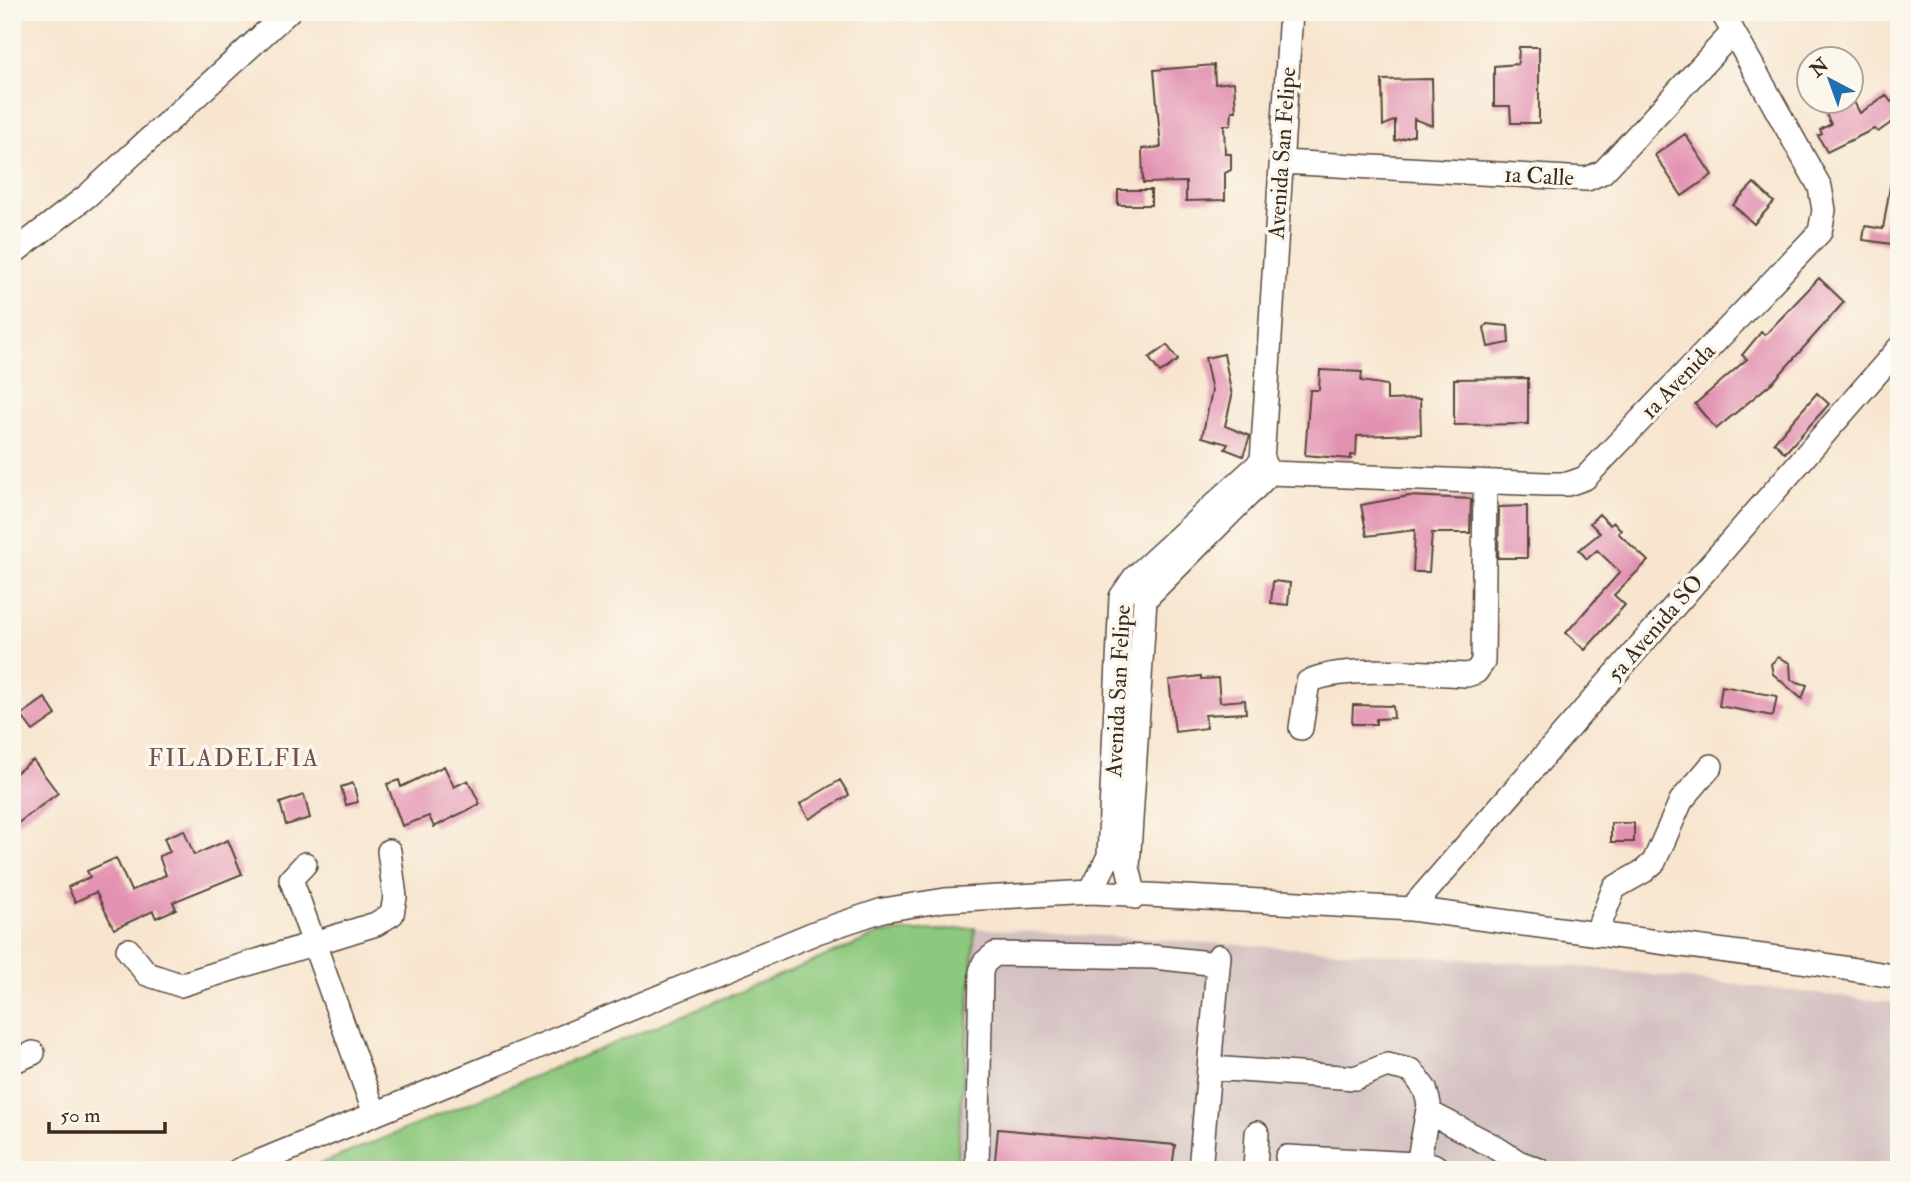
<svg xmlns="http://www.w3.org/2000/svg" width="1911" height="1182" viewBox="0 0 1911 1182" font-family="'IM FELL Double Pica',serif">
<rect width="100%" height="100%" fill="#fbf7ec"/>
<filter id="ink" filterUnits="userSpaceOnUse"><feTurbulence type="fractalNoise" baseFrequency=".0143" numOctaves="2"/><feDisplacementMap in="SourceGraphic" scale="14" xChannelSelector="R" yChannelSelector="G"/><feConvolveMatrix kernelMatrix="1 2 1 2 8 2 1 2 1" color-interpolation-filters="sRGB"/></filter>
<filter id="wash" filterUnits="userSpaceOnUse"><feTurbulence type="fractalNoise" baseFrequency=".00686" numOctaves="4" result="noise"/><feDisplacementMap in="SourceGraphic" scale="28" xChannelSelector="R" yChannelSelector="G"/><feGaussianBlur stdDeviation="1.57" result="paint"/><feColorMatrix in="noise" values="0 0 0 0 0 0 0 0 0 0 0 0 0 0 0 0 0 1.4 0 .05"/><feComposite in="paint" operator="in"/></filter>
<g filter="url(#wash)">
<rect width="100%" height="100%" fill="#f7e5cf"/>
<path fill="#d2bfc0" d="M 975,928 L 1573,966 L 1899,1003 L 1899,1170 L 956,1170 Z"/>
<path fill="#8cc87d" stroke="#64794e" stroke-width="2" d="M 975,928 L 956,1170 L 306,1170 L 882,933 Z"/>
<g id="blocks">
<path fill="#e290b0" d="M 1519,47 L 1539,47 L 1539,123 L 1511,123 L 1510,106 L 1494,106 L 1494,66 L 1518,64 Z
M 1214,65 L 1215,84 L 1234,82 L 1236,111 L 1232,111 L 1231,125 L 1224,125 L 1225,154 L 1231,154 L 1231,170 L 1225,173 L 1225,200 L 1186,201 L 1186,182 L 1143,183 L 1142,149 L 1161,147 L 1154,70 Z
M 1432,79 L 1433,126 L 1414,119 L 1414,135 L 1395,141 L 1395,120 L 1383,126 L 1382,80 Z
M 1886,95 L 1891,102 L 1899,97 L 1899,117 L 1878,132 L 1874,129 L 1827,152 L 1818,136 L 1822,134 L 1820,130 L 1831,124 L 1820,102 L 1854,102 L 1860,113 Z
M 1685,134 L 1712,175 L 1682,196 L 1655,155 Z
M 1892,174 L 1899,174 L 1899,245 L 1863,240 L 1865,226 L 1883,229 Z
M 1754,183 L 1774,202 L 1754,224 L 1733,205 Z
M 1118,190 L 1151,190 L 1151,205 L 1118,205 Z
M 1819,278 L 1844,302 L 1774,381 L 1716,429 L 1695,404 L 1747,359 L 1742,355 L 1761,332 L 1765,335 Z
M 1487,324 L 1508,326 L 1509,343 L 1488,347 L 1484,328 Z
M 1167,345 L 1178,360 L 1160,373 L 1149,358 Z
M 1224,354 L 1232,396 L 1225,426 L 1250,436 L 1243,456 L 1225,449 L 1228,444 L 1202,437 L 1212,391 L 1205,358 Z
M 1320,370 L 1362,372 L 1361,381 L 1387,385 L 1387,400 L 1420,399 L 1421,434 L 1357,436 L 1356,455 L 1351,455 L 1351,459 L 1305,455 L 1310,390 L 1319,390 Z
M 1528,378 L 1528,424 L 1454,425 L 1454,379 Z
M 1817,393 L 1829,404 L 1785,453 L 1774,442 Z
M 1409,496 L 1471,499 L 1470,533 L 1432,533 L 1429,572 L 1413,572 L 1415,530 L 1367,536 L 1361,505 Z
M 1527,506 L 1527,558 L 1498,558 L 1499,507 Z
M 1599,514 L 1610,525 L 1614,522 L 1621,530 L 1618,533 L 1648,561 L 1614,595 L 1625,605 L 1585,650 L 1566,633 L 1620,572 L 1597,550 L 1587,559 L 1579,550 L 1600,533 L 1590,523 Z
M 1273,581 L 1290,583 L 1288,605 L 1271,603 Z
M 1778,657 L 1790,663 L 1791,680 L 1807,685 L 1802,699 L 1773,674 L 1771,664 Z
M 1201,676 L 1201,679 L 1218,678 L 1220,702 L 1245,700 L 1246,713 L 1205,715 L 1207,728 L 1175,732 L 1169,680 Z
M 1722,686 L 1777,696 L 1773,716 L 1719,706 Z
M 45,698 L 56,715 L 33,731 L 21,715 Z
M 1353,705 L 1393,706 L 1394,718 L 1376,719 L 1376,724 L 1352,724 Z
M 33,760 L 58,793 L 18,823 L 12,815 L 12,776 Z
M 444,766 L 454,787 L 468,780 L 480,804 L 434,827 L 429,816 L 402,826 L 387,784 L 399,780 L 401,787 Z
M 840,780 L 849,795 L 809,819 L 800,804 Z
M 353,783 L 358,802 L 346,805 L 341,787 Z
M 304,795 L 310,818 L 286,825 L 280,803 Z
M 1611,823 L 1634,823 L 1634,842 L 1611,842 Z
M 184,830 L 194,855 L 228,840 L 242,874 L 173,902 L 176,909 L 156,918 L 153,911 L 114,929 L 96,892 L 75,902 L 68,887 L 90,877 L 87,871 L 116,858 L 131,891 L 166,875 L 159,856 L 170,852 L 164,838 Z
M 998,1129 L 1175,1145 L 1172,1170 L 994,1170 Z"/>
</g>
</g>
<g filter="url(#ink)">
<use href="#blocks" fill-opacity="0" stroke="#574639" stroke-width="2"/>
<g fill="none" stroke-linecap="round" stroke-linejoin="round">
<defs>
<path id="minor" d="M 1282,162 L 1587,179 L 1603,172 L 1733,32
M 12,254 L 87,196 L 288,12
M 1270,473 L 1546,484 L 1568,484 L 1585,478 L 1820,232 L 1824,210 L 1820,187 L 1722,12
M 1270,473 L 1262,461 L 1291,12
M 1301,728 L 1308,682 C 1340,664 1427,674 1467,675 L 1476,672 L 1483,662 L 1485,482
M 305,864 L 291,879 L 375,1114
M 1091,892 L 1109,856 L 1121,597 L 1134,578 L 1262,461
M 1135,897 L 1128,867 L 1145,599 L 1270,473
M 1411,909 L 1899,348
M 1596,934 L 1614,888 L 1644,871 L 1654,862 L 1681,801 L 1711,766
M 128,950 L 147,974 L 180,985 L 376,924 L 392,914 L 395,897 L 389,851
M 12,1062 L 33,1053
M 1211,1068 L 1355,1078 L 1387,1065 L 1412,1071 L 1425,1089 L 1429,1104 L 1418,1164
M 1428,1112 L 1493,1146 L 1518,1162 L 1539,1170
M 1287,1157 L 1433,1165 L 1441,1170
M 239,1170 L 817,932 L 883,910 L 945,900 L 1091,892 L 1411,909 L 1801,961 L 1899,977
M 977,1170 L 981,972 L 984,963 L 995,954 L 1154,957 L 1218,964
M 1200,1170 L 1219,956
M 1255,1170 L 1257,1133"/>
</defs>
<use href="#minor" stroke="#574639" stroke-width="26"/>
<use href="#minor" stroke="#fff" stroke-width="23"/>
</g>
</g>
<g text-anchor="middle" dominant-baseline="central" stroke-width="7" stroke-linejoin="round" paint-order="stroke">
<g font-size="23" fill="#3b2a1e" stroke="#fbf7ec">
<text transform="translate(1282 153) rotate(-86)">Avenida San Felipe</text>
<text transform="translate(1539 176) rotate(3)">1a Calle</text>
<text transform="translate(1678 381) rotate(-46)">1a Avenida</text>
<text transform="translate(1655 628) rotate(-49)">5a Avenida SO</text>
<text transform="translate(1118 691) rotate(-87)">Avenida San Felipe</text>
</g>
<g font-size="24" letter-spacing="2" fill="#754e51" stroke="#fbf7ec">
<text x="234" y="758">FILADELFIA</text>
</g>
</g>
<rect width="1911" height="1182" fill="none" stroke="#fbf7ec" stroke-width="42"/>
<g transform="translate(1830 80) rotate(319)"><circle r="33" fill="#fbf7ec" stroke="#aea59a" stroke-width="2"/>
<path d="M0-5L12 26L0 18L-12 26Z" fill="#1f6fb2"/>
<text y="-10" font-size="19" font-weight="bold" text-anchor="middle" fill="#3b2a1e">N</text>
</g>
<path d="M49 1122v10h116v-10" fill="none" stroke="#3b2a1e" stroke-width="3.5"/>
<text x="60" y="1122" font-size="21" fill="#3b2a1e" stroke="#fbf7ec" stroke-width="5" paint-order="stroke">50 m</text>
</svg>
